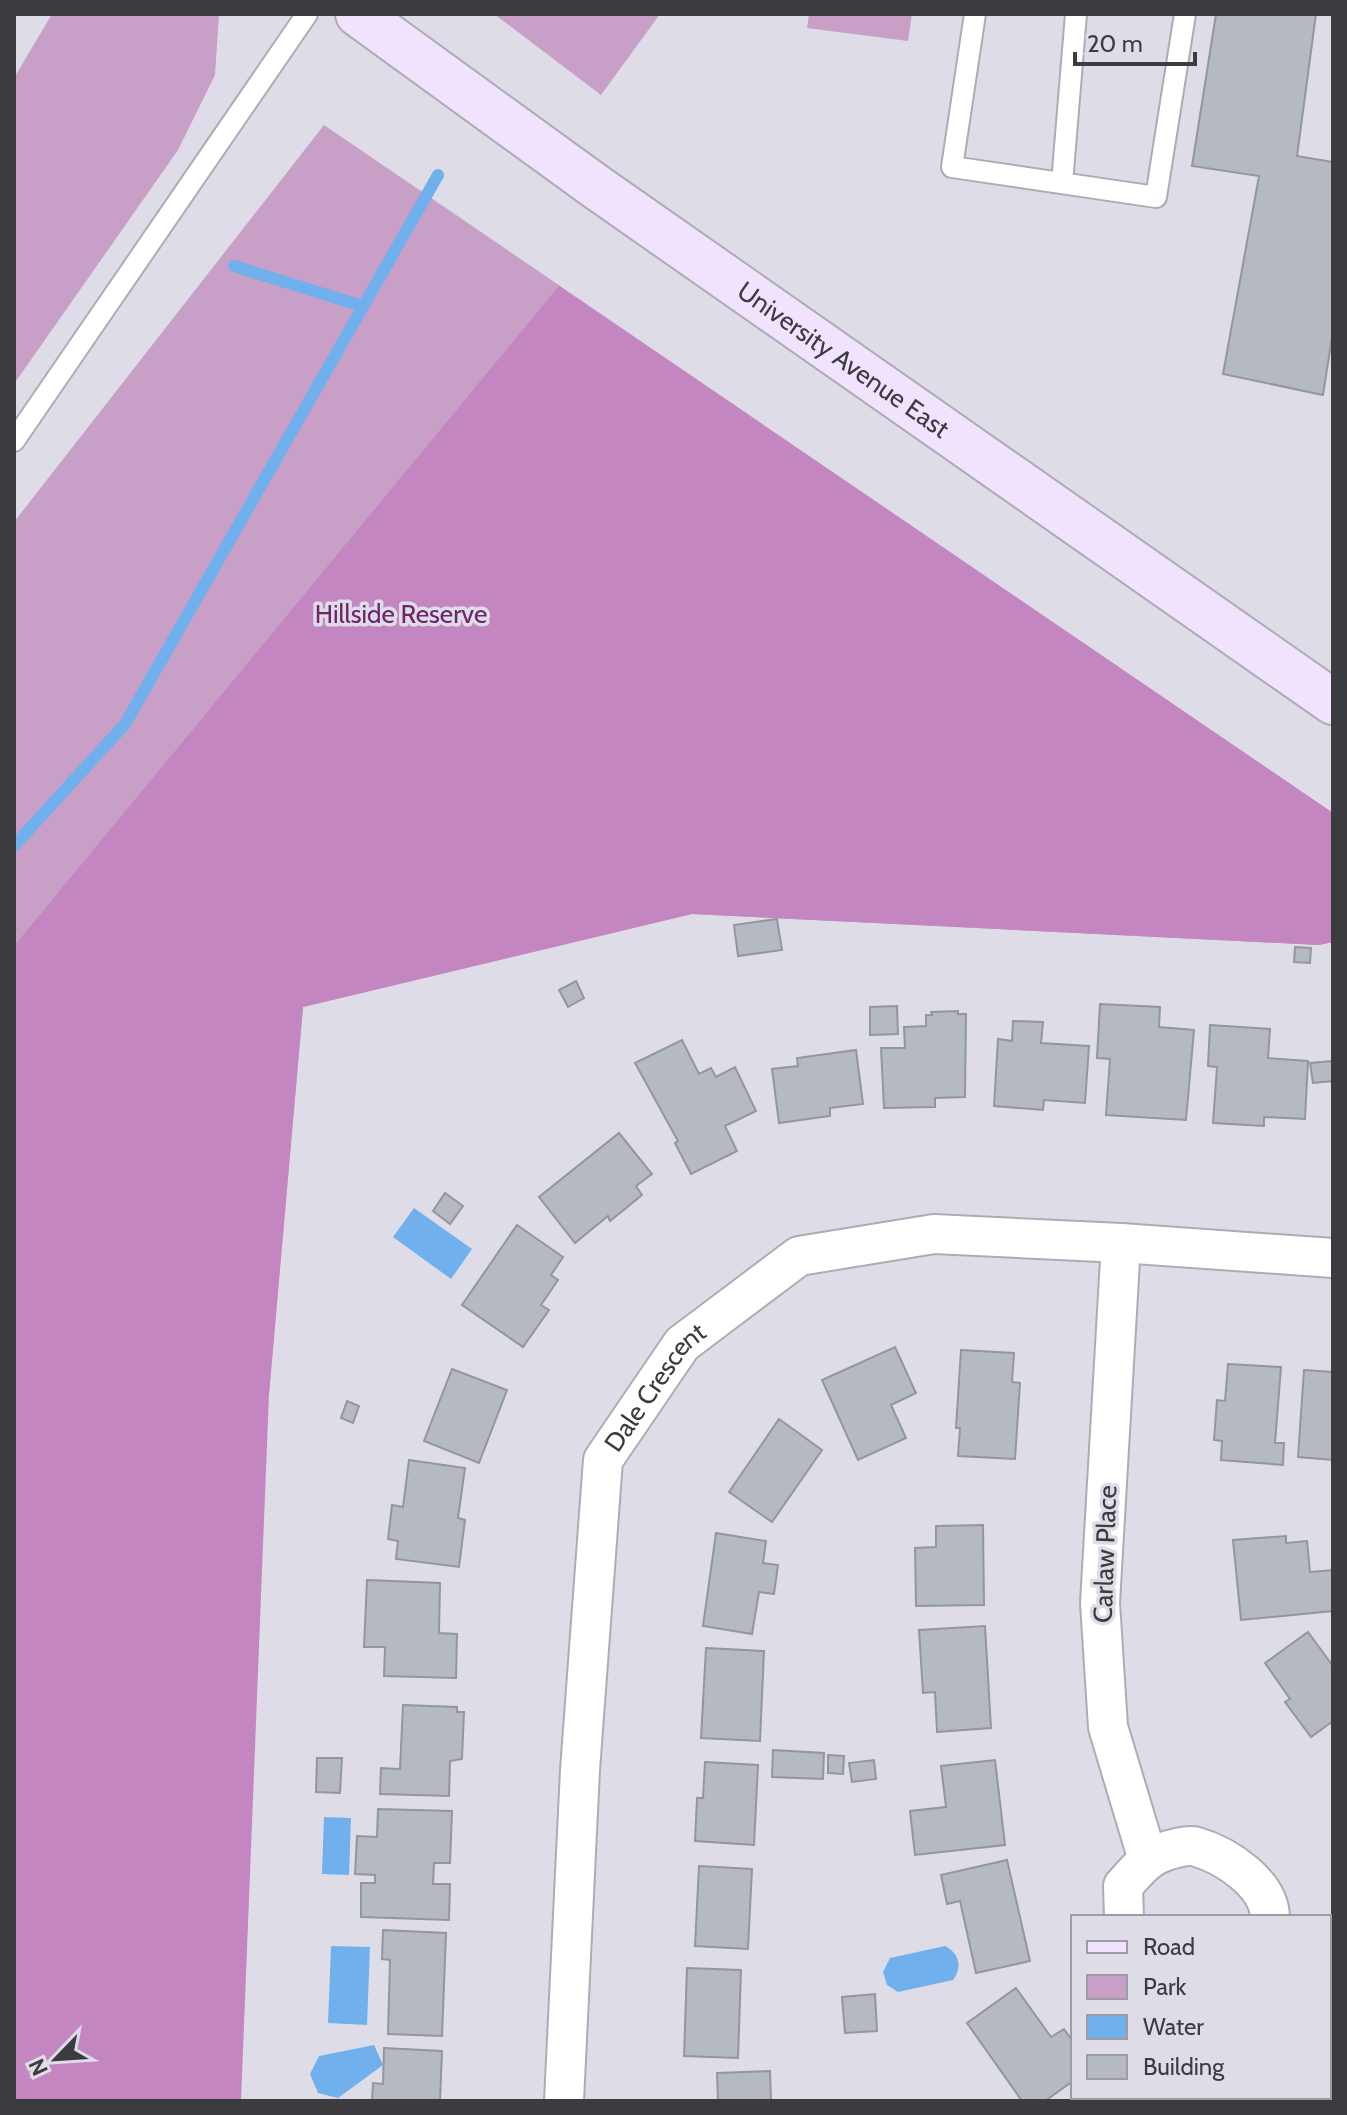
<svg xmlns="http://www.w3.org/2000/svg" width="1347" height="2115" viewBox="0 0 1347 2115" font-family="Cabin,sans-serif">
<rect width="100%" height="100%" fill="#dedde7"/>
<path fill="#c89fc6" d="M 52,14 L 219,14 L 215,75 L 178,150 L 14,384 L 14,78 Z
M 494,14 L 660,14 L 601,95 Z
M 809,14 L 912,14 L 908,41 L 807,28 Z
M 324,125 L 1333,813 L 1333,942 L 1319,945 L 692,914 L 303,1007 L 269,1394 L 14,2101 L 14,522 Z"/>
<path fill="#c486c1" d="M 559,286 L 1333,813 L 1333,942 L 1319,945 L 692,914 L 303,1007 L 269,1394 L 241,2101 L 14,2101 L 14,946 Z"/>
<path fill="#70b0ec" d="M 414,1208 L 472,1249 L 451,1279 L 393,1237 Z
M 324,1817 L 351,1818 L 349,1875 L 322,1874 Z
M 331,1946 L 370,1947 L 367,2025 L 328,2023 Z
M 945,1946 C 959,1953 963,1967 953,1980 L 898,1992 L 887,1985 L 883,1972 L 890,1958 Z
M 374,2045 L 383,2065 L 338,2098 L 318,2093 L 310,2074 L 319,2056 Z"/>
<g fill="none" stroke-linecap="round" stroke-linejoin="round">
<path stroke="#70b0ec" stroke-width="12" d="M 234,266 L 362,306
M 14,846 L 125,724 L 438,175"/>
</g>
<path fill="#b5b9c1" stroke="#93969e" stroke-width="2" d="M 1216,14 L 1316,14 L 1297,156 L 1333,162 L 1333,331 L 1323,395 L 1223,374 L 1259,176 L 1192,166 Z
M 777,919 L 782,950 L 738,956 L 734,925 Z
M 1295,947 L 1311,948 L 1310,963 L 1294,962 Z
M 576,981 L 584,998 L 568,1007 L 559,990 Z
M 1100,1004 L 1160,1007 L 1159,1027 L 1194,1030 L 1186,1120 L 1106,1115 L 1110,1059 L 1097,1058 Z
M 897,1006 L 898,1034 L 870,1035 L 870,1007 Z
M 958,1011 L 958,1014 L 966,1014 L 965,1097 L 935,1098 L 935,1107 L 884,1108 L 881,1048 L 905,1048 L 904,1027 L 926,1026 L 926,1015 L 932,1015 L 931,1012 Z
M 1013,1021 L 1043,1022 L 1041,1043 L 1089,1046 L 1085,1103 L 1044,1100 L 1043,1110 L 994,1106 L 998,1039 L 1012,1041 Z
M 1210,1025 L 1270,1029 L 1268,1058 L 1308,1061 L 1305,1119 L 1264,1117 L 1264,1126 L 1213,1123 L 1217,1067 L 1208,1066 Z
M 682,1040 L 699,1074 L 711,1068 L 716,1077 L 735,1067 L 756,1111 L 725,1126 L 737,1151 L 691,1174 L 675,1143 L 678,1141 L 635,1063 Z
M 856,1050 L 863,1104 L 830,1108 L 830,1116 L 779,1123 L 772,1069 L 798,1066 L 797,1058 Z
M 1332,1061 L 1333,1081 L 1313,1083 L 1310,1063 Z
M 619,1133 L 652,1174 L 636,1186 L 642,1195 L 610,1221 L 608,1216 L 575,1243 L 539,1197 Z
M 445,1193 L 463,1206 L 450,1224 L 433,1211 Z
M 517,1225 L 563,1257 L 551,1275 L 558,1280 L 541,1305 L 549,1310 L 523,1347 L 462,1305 Z
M 895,1347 L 916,1393 L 891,1405 L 906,1438 L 858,1460 L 822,1380 Z
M 961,1350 L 1014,1353 L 1012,1382 L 1020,1383 L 1015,1459 L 958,1456 L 960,1428 L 956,1428 Z
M 1228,1364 L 1281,1367 L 1275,1443 L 1284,1443 L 1283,1465 L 1221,1460 L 1222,1441 L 1214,1440 L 1217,1400 L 1225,1401 Z
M 452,1369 L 507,1390 L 479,1463 L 424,1441 Z
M 1304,1370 L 1333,1372 L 1333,1460 L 1298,1457 Z
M 347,1401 L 359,1406 L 353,1423 L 341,1418 Z
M 779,1419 L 822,1450 L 772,1522 L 729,1492 Z
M 409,1460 L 465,1468 L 458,1518 L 465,1520 L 459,1567 L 396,1559 L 398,1541 L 388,1539 L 392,1505 L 403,1507 Z
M 983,1525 L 984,1605 L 916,1606 L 915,1548 L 936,1547 L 936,1526 Z
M 716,1533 L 766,1541 L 763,1563 L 778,1565 L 774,1594 L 759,1592 L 752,1634 L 703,1626 Z
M 1286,1536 L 1286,1543 L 1307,1541 L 1310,1572 L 1333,1570 L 1333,1611 L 1241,1620 L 1233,1540 Z
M 367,1580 L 440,1583 L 439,1633 L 457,1634 L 456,1678 L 384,1676 L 385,1647 L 364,1647 Z
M 985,1626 L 991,1728 L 937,1732 L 935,1692 L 923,1693 L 919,1630 Z
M 1308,1632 L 1333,1666 L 1333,1721 L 1311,1737 L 1285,1702 L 1290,1699 L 1265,1663 Z
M 706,1648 L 764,1651 L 760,1741 L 701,1738 Z
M 403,1705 L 457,1707 L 457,1712 L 464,1712 L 462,1759 L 450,1761 L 449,1796 L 380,1794 L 381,1768 L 400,1769 Z
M 773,1750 L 824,1753 L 823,1779 L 772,1777 Z
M 828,1755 L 844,1756 L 843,1774 L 828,1773 Z
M 317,1758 L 342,1758 L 340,1793 L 316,1792 Z
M 874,1760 L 876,1779 L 852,1782 L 849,1763 Z
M 995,1760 L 1005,1845 L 915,1855 L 910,1811 L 946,1807 L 941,1766 Z
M 705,1762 L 758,1765 L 754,1845 L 695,1841 L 697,1798 L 703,1798 Z
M 378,1809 L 452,1811 L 450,1863 L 434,1863 L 433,1884 L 450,1884 L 449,1920 L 361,1917 L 361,1883 L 375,1883 L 375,1875 L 355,1874 L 357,1836 L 377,1837 Z
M 1007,1860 L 1030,1961 L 976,1973 L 960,1901 L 947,1904 L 941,1875 Z
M 699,1866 L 752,1869 L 748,1949 L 695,1946 Z
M 383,1930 L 446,1933 L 442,2036 L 388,2034 L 390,1960 L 382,1959 Z
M 687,1968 L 741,1970 L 738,2058 L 684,2056 Z
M 1016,1988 L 1051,2037 L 1064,2029 L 1073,2042 L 1073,2081 L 1045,2101 L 1022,2101 L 967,2023 Z
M 875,1994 L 877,2031 L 845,2033 L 842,1997 Z
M 384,2048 L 442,2051 L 440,2101 L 372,2101 L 373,2083 L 383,2084 Z
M 770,2071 L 771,2101 L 718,2101 L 717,2073 Z
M 1161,2097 L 1171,2097 L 1184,2101 L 1159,2101 Z
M 1287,2097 L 1328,2097 L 1329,2101 L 1278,2101 Z"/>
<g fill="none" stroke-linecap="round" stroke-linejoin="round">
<defs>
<path id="service" d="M 975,14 L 952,167 L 1156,197 L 1185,14
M 1062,183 L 1076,14
M 14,441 L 307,14"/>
<g id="minor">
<path d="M 1121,1243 L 1100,1603 L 1108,1727 L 1148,1860"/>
<path d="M 1124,1917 L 1123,1886 C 1134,1874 1145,1859 1161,1853 C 1170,1849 1189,1844 1197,1847 C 1227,1856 1269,1884 1270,1917"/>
<path id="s1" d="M 564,2101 L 580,1770 L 603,1460 L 682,1344 L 799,1256 L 934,1234 L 1121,1243 L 1333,1258"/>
</g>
<g id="secondary">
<path id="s2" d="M 358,14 L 595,186 L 1333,702"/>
</g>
</defs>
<use href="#service" stroke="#adacb5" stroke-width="24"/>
<use href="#minor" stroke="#adacb5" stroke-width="42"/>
<use href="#secondary" stroke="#adacb5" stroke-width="48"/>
<use href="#service" stroke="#fff" stroke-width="20"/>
<use href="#minor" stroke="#fff" stroke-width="38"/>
<use href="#secondary" stroke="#f1e2fe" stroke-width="44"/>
</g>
<g text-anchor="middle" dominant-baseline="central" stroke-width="7" stroke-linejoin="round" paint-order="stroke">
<g font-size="26" fill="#3c3b3f" stroke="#dedde7">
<text stroke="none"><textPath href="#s2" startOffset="596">University Avenue East</textPath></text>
<text stroke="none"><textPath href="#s1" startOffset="732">Dale Crescent</textPath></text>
<text transform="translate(1105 1554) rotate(-88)">Carlaw Place</text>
</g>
<g font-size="26" fill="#6e246e" stroke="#dedde7">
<text x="401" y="614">Hillside Reserve</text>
</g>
</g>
<rect width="1347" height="2115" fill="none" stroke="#3c3b3f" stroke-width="32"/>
<rect x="1071" y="1915" width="260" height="184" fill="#dedde7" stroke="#9d9ca4" stroke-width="2"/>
<rect x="1087" y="1941" width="40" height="12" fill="#f1e2fe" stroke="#9d9ca4" stroke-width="2"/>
<text x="1143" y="1955" font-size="24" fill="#3c3b3f">Road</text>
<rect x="1087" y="1975" width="40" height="24" fill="#c89fc6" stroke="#9d9ca4" stroke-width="2"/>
<text x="1143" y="1995" font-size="24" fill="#3c3b3f">Park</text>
<rect x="1087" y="2015" width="40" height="24" fill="#70b0ec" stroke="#9d9ca4" stroke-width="2"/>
<text x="1143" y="2035" font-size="24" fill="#3c3b3f">Water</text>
<rect x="1087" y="2055" width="40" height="24" fill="#b5b9c1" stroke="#9d9ca4" stroke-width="2"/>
<text x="1143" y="2075" font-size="24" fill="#3c3b3f">Building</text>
<g transform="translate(56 2059) rotate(245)" stroke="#dedde7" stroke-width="6" paint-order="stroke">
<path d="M0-6L14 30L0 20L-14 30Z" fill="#3c3b3f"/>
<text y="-12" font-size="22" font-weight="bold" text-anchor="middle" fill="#3c3b3f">N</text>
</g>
<path d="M1075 52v12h120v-12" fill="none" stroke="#3c3b3f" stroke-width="4"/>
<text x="1087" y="52" font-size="24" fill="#3c3b3f" stroke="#dedde7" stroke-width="6" paint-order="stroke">20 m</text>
</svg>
